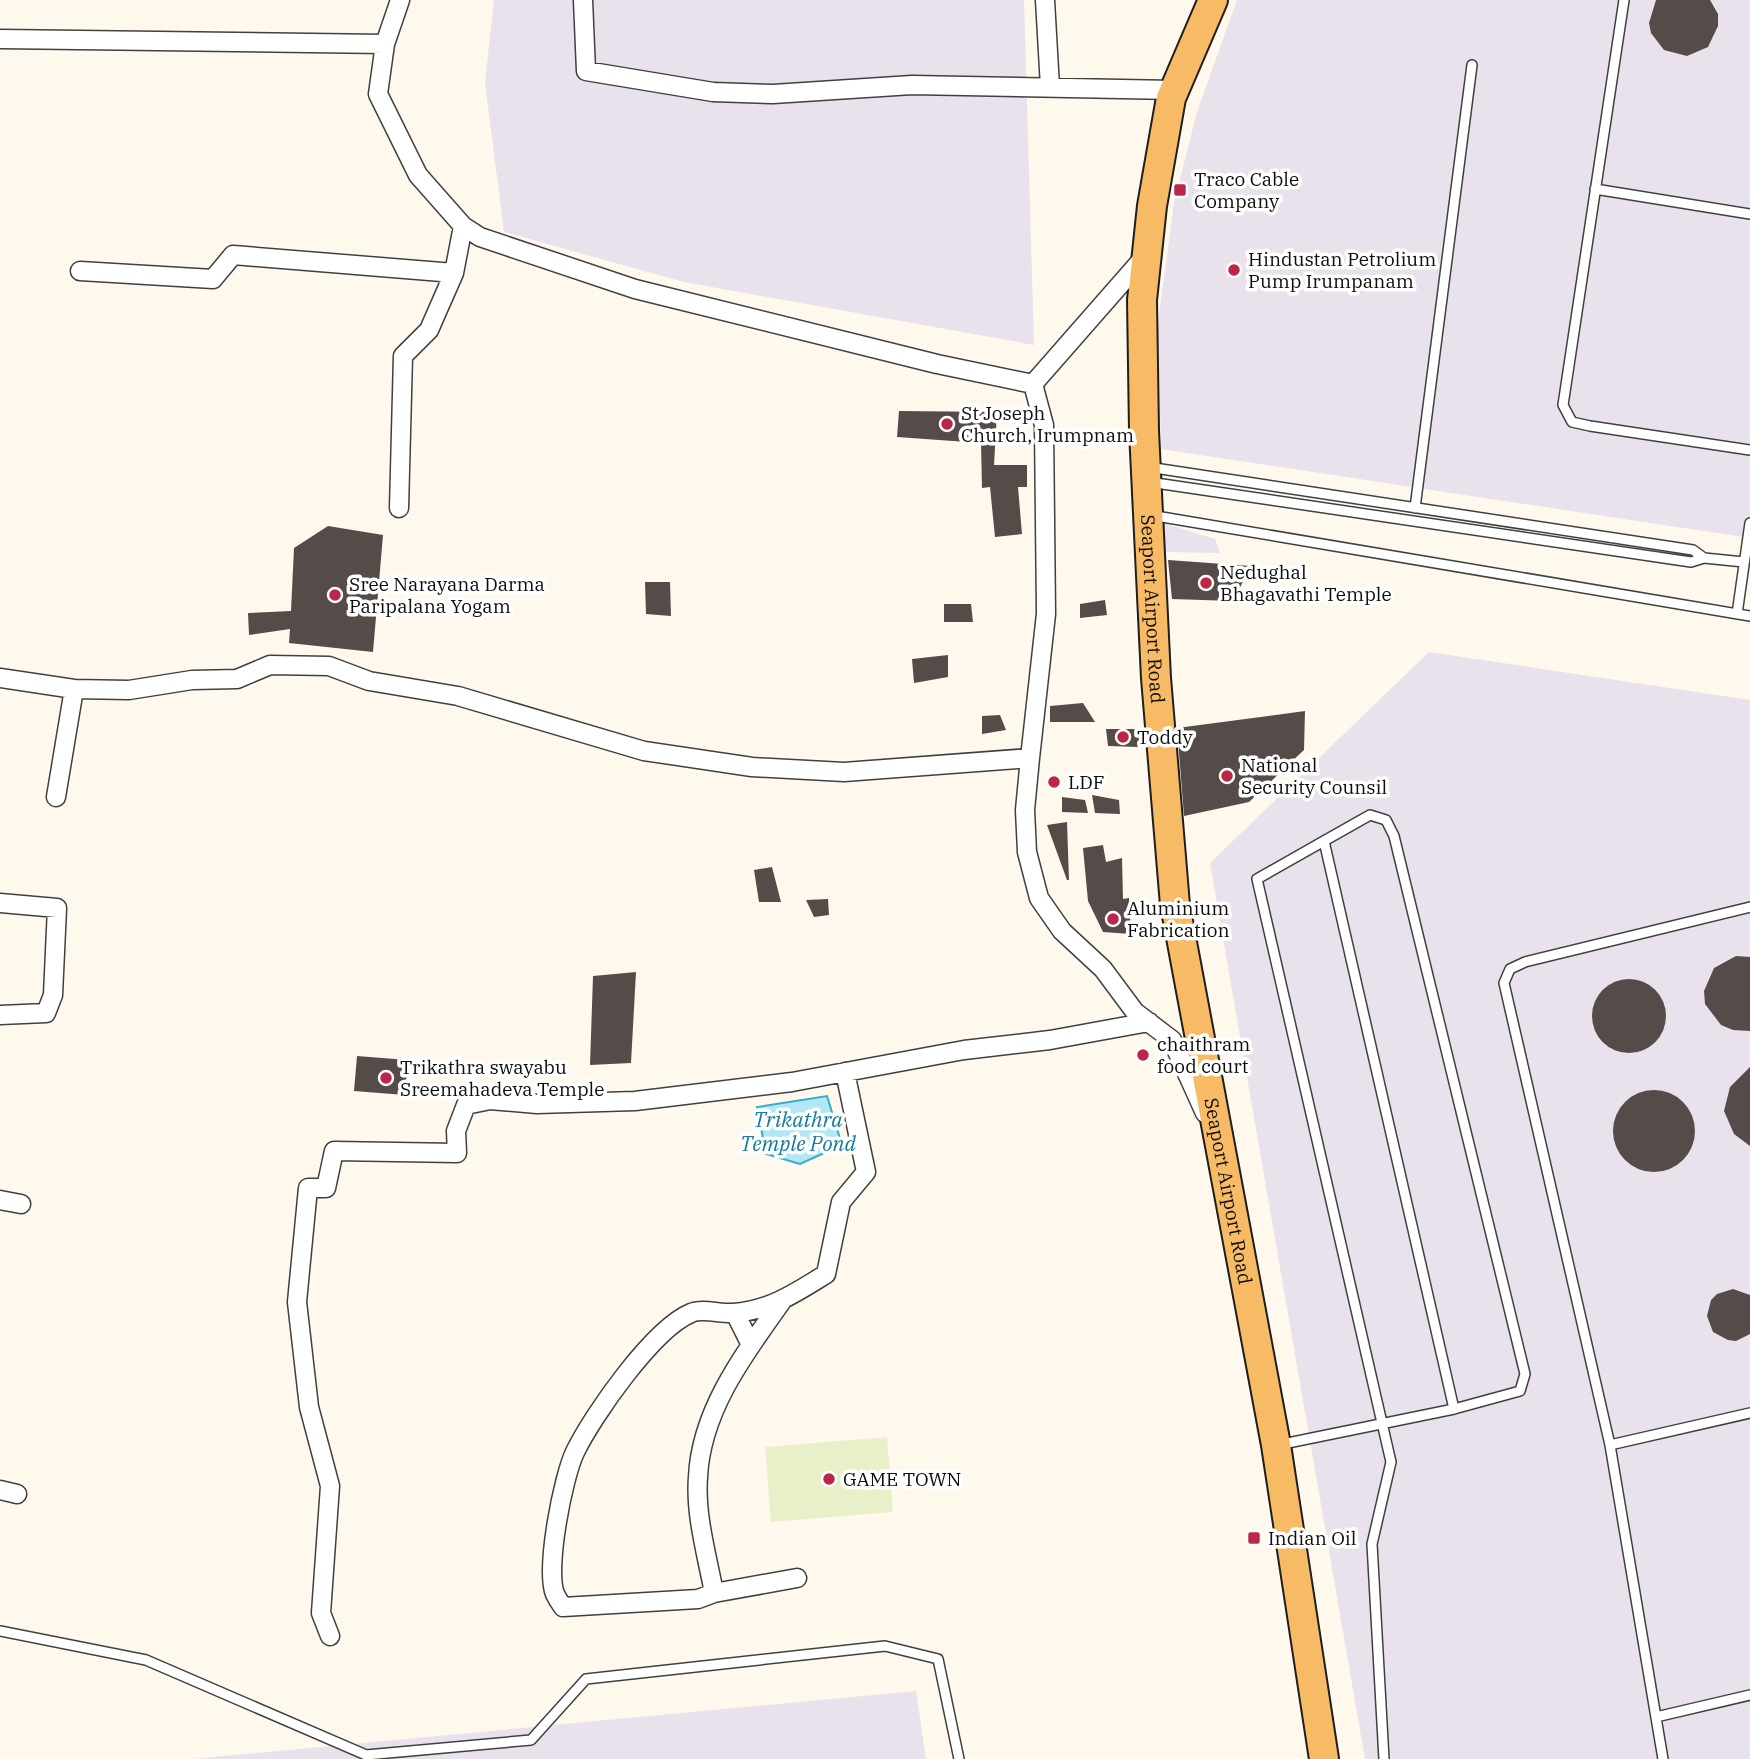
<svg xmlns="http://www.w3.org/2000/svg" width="1750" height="1759" viewBox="0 0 1750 1759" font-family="'IBM Plex Serif',serif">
<rect width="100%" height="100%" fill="#fff8ed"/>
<path fill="#e9e1ec" d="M 494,0 L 1024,0 L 1034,345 L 684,282 L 504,232 L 485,83 Z
M 1237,0 L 1750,0 L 1750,538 L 1161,449 L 1158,323 L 1174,203 L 1197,112 Z
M 1160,522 L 1215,539 L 1220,553 L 1161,552 Z
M 1429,652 L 1750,700 L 1750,1759 L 1365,1759 L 1210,863 Z
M 916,1691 L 926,1759 L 193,1759 Z"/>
<path fill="#e9f0c9" d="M 887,1437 L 893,1512 L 771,1522 L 765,1447 Z"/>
<path fill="#b2e8f5" stroke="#3aabcc" stroke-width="2" d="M 827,1096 L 842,1145 L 800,1164 L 766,1154 L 757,1107 Z"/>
<path fill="#554c49" d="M 1656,0 L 1710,0 L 1718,14 L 1718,26 L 1708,47 L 1687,56 L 1664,50 L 1651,33 L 1649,23 Z
M 899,411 L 997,412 L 994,465 L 1027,465 L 1027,487 L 1018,487 L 1022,534 L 995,537 L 990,487 L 982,488 L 981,443 L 897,437 Z
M 328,526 L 383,535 L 373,652 L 289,643 L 290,629 L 249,635 L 248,613 L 291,611 L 294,548 Z
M 1168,560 L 1251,566 L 1233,601 L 1172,599 Z
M 645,582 L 670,582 L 671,616 L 646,614 Z
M 1105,600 L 1107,615 L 1080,618 L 1080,604 Z
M 944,604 L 971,604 L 973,622 L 944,622 Z
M 948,655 L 948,677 L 914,683 L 912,659 Z
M 1083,703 L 1095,722 L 1050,722 L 1050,706 Z
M 1305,711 L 1304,750 L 1249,802 L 1184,816 L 1177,728 Z
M 1000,715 L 1006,730 L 982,734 L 982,716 Z
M 1106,729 L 1139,729 L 1139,747 L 1108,746 Z
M 1092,795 L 1119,800 L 1120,814 L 1095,813 Z
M 1062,797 L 1085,800 L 1088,813 L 1062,812 Z
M 1067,822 L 1069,880 L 1067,880 L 1047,825 Z
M 1103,845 L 1106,862 L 1122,858 L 1123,899 L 1129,898 L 1131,934 L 1103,932 L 1088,901 L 1083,848 Z
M 772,867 L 781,902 L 759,902 L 754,870 Z
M 828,899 L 829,915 L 814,917 L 806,900 Z
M 1736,956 L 1750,957 L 1750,1031 L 1733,1030 L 1721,1025 L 1705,1004 L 1704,991 L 1714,968 Z
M 636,972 L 631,1063 L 590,1065 L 593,976 Z
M1592 1016a37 37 0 1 1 74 0a37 37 0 1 1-74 0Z
M 357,1056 L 408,1060 L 405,1095 L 354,1091 Z
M 1750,1067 L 1750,1146 L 1734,1134 L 1724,1111 L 1730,1087 Z
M1613 1131a41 41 0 1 1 82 0a41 41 0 1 1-82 0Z
M 1733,1289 L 1750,1295 L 1750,1334 L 1736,1341 L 1728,1340 L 1713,1332 L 1707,1316 L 1711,1300 L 1717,1294 Z"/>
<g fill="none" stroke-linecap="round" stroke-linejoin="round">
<defs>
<path id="lane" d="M 1624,0 L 1563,405 L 1572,422 L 1590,426 L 1750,450
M 1595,189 L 1750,214
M 1148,467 L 1693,550 L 1704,558 L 1691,562 L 1149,482
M 1415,508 L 1472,65
M 1150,515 L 1750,616
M 1704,558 L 1744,562
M 1737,614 L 1750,523
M 1278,1445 L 1454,1409 L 1520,1391 L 1525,1374 L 1394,836 L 1386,820 L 1370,815 L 1324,841
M 1610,1445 L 1750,1413
M 0,1631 L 146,1660 L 366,1755 L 531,1740 L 586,1679 L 885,1646 L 938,1659 L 959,1759
M 1656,1717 L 1750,1695
M 1384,1759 L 1372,1544 L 1391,1462 L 1257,879 L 1324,841 L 1454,1409
M 1663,1759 L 1610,1445 L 1504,983 L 1510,969 L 1525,962 L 1750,907"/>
<path id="street" d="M 400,0 L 385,44 L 378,94 L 418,175 L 463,226 L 480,237 L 635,289 L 937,364 L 1033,384 L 1044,425 L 1046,614 L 1030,758
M 583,0 L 586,71 L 713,92 L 773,94 L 912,85 L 1174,90
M 1045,0 L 1050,87
M 0,39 L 385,44
M 80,271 L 213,279 L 233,255 L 454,273
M 1033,384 L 1146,255
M 399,508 L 403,356 L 429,330 L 454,273 L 463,226
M 0,678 L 74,689 L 129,690 L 192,680 L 237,679 L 270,665 L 329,666 L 369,681 L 458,696 L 644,751 L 752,767 L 844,772 L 1030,758 L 1025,810 L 1027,852 L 1039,898 L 1062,931 L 1103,969 L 1135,1012 L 1172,1040 L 1205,1113
M 56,797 L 74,689
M 0,903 L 57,908 L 53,995 L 46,1013 L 0,1015
M 0,1200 L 21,1204
M 782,1301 C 745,1353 701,1410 698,1477 C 695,1515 707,1555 714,1593 L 698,1599 L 563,1607 C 560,1603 557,1598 555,1594 C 545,1569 563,1477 575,1452 C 593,1415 653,1329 691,1313 C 702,1308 721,1314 733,1313 C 769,1311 797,1292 826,1274 L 841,1202 L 866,1172 L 845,1072
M 735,1313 L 751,1345
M 0,1490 L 17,1494
M 714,1593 L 797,1578
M 330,1636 L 321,1613 L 330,1486 L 309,1407 L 297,1302 L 308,1188 L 326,1188 L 334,1151 L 457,1153 L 456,1131 L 466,1105 L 490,1100 L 537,1104 L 635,1101 L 792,1082 L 964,1050 L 1050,1040 L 1149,1022"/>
<g id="primary">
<path id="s1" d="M 1213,0 L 1171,98 L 1152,206 L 1142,300 L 1144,431 L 1156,678 L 1175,905 L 1276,1445 L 1324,1759"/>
</g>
</defs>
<use href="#lane" stroke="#404040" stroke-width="12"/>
<use href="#street" stroke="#404040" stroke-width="21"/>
<use href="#primary" stroke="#1e1e1e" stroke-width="32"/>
<use href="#lane" stroke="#fff" stroke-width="9"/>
<use href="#street" stroke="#fff" stroke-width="18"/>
<use href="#primary" stroke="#f7ba65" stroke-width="28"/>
</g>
<g fill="#bc2647" stroke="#fff" stroke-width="2.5">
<rect x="1173" y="183" width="14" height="14" rx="3.5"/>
<circle cx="1234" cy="270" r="7"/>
<circle cx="947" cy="424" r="7"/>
<circle cx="1206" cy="583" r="7"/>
<circle cx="335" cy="595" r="7"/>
<circle cx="1123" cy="737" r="7"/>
<circle cx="1227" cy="776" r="7"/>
<circle cx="1054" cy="782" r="7"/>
<circle cx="1113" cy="919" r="7"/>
<circle cx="1143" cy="1055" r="7"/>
<circle cx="386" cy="1078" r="7"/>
<circle cx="829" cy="1479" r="7"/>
<rect x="1247" y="1531" width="14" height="14" rx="3.5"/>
</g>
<g text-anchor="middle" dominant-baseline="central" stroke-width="7" stroke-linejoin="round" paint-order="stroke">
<g font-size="19" fill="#0d0d0d" stroke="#fff" text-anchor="start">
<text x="1194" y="179">Traco Cable<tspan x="1194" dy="22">Company</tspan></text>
<text x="1248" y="259">Hindustan Petrolium<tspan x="1248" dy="22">Pump Irumpanam</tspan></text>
<text x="961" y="413">St Joseph<tspan x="961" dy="22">Church, Irumpnam</tspan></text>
<text x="1220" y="572">Nedughal<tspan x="1220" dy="22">Bhagavathi Temple</tspan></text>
<text x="349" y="584">Sree Narayana Darma<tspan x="349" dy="22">Paripalana Yogam</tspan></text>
<text x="1137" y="737">Toddy</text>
<text x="1241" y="765">National<tspan x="1241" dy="22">Security Counsil</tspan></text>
<text x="1068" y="782">LDF</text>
<text x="1127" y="908">Aluminium<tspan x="1127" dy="22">Fabrication</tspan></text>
<text x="1157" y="1044">chaithram<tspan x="1157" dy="22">food court</tspan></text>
<text x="400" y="1067">Trikathra swayabu<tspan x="400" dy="22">Sreemahadeva Temple</tspan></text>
<text x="843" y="1479">GAME TOWN</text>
<text x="1268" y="1538">Indian Oil</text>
</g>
<g font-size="19" fill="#0d0d0d" stroke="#fff">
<text stroke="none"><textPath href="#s1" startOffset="620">Seaport Airport Road</textPath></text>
<text stroke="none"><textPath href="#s1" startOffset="1208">Seaport Airport Road</textPath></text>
</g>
<g font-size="21" font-style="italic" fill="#177a9d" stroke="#fff">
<text x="798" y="1119">Trikathra<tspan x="798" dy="24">Temple Pond</tspan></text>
</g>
</g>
</svg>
